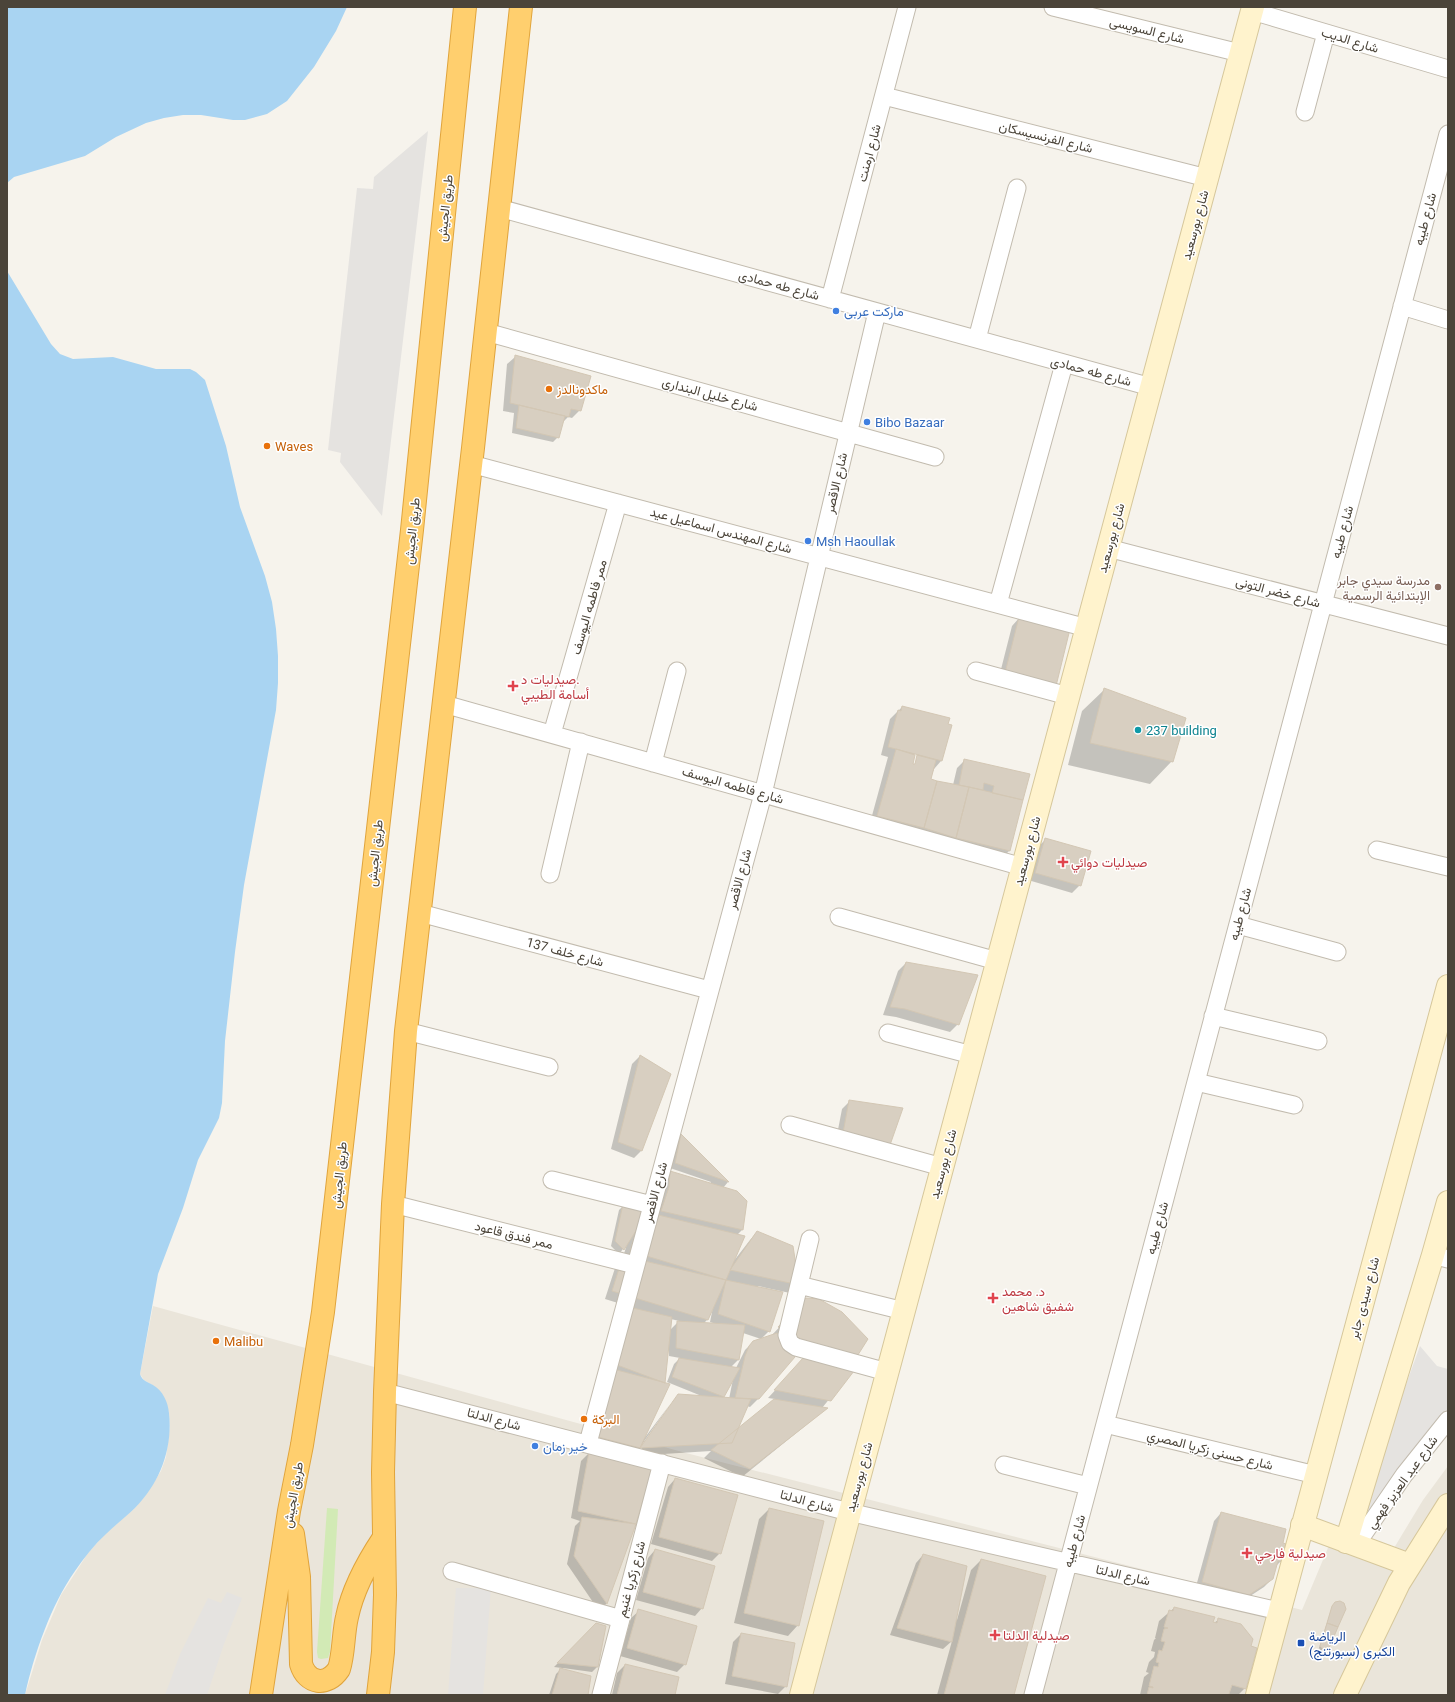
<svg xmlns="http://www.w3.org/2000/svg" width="1455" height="1702" viewBox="0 0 1455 1702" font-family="Roboto,Vazirmatn,sans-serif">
<rect width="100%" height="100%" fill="#f6f3ec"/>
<path fill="#eae5da" d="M 153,1306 L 686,1453 L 1302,1610 L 1330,1543 L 1394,1548 L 1423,1500 L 1448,1466 L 1448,1695 L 25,1695 L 42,1640 L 61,1595 L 88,1553 L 105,1534 L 135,1508 L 145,1496 L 161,1471 L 166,1457 L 170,1427 L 169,1412 L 154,1386 L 144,1380 L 140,1374 Z"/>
<path fill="#d2eab5" d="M 327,1508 L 338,1509 L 330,1652 L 328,1658 L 321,1659 L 318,1658 L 317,1652 Z"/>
<path fill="#e5e3e0" d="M 428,131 L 382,516 L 340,462 L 341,453 L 328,450 L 357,188 L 373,189 L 374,177 Z
M 1420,1346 L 1437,1366 L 1448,1369 L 1448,1411 L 1354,1528 Z
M 456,1588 L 491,1588 L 483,1695 L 448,1695 Z
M 227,1592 L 242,1598 L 224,1644 L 207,1695 L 165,1695 L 180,1654 L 208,1598 L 221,1603 Z"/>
<path fill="#a9d4f2" d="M 7,7 L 347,7 L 336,31 L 314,67 L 287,101 L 267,114 L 245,120 L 233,120 L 201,115 L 183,115 L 164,118 L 146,123 L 116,137 L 85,156 L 14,177 L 7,183 Z
M 7,271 L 51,344 L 60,354 L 73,359 L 113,357 L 156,369 L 190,369 L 196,372 L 205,380 L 226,446 L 240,507 L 265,576 L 272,602 L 276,629 L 278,656 L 278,683 L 276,710 L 244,885 L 235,952 L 225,1041 L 222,1103 L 219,1118 L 198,1160 L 183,1208 L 158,1274 L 140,1374 C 142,1381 148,1382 153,1385 C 163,1391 168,1402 169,1413 C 173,1448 160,1483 135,1508 C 126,1517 115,1525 106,1534 C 94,1545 84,1558 75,1571 C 51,1605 34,1654 25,1695 L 7,1695 Z"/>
<path fill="#0003" fill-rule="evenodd" d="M 515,357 L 580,410 L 572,418 L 568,417 L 562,423 L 558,437 L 553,442 L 512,433 L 514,413 L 503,411 L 507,364 Z
M 1019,618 L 1056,685 L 998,681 L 1012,626 Z
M 1105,689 L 1172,761 L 1150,784 L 1068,765 L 1082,711 Z
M 902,707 L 941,761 L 934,769 L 930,780 L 953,785 L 957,768 L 965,760 L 1028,775 L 1009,851 L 1001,859 L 870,823 L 888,757 L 881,755 L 890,719 ZM 915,753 L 918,754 L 915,766 L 911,764 Z
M 1046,839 L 1080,885 L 1072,893 L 1028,880 L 1038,847 Z
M 906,963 L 958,1024 L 950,1032 L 896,1017 L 883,1015 L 898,971 Z
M 640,1056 L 641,1151 L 634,1158 L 611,1149 L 632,1064 Z
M 850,1101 L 902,1109 L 836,1140 L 842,1109 Z
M 681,1135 L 728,1182 L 723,1188 L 737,1192 L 746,1201 L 742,1230 L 737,1235 L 744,1237 L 733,1262 L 750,1240 L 757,1232 L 792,1247 L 798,1285 L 790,1293 L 758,1286 L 758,1288 L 781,1293 L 769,1331 L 761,1339 L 743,1333 L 738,1360 L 731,1367 L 736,1368 L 745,1350 L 753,1342 L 771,1336 L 806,1299 L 819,1300 L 841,1313 L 867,1340 L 854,1359 L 862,1359 L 822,1408 L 826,1409 L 742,1477 L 704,1458 L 711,1451 L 632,1456 L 587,1444 L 610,1379 L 615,1375 L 602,1370 L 625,1317 L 634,1308 L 605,1299 L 616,1265 L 623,1257 L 627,1244 L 619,1254 L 611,1246 L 619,1210 L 624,1205 L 650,1206 L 646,1213 L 655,1215 L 661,1195 L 663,1180 L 670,1172 L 710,1184 L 711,1182 L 670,1168 L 676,1140 ZM 713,1307 L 710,1322 L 716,1324 L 703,1324 L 707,1320 ZM 671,1319 L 679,1321 L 670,1330 ZM 784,1343 L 799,1353 L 820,1359 L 804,1359 L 768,1398 L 775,1399 L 737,1430 L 747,1406 L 750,1407 L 758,1399 L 794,1357 ZM 667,1351 L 669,1351 L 669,1356 L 680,1358 L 674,1364 L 667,1382 L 704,1397 L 679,1395 L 672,1402 L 674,1402 L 640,1451 L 638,1450 L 671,1403 L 643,1440 L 668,1385 L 664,1384 ZM 733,1379 L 729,1399 L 723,1398 L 723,1397 Z
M 589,1453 L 635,1524 L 606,1604 L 599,1611 L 567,1564 L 575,1526 L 580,1521 L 571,1518 L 581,1461 Z
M 675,1479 L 720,1553 L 712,1561 L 651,1544 L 668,1487 Z
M 769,1509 L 798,1625 L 788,1636 L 734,1623 L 759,1519 Z
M 1221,1513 L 1281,1544 L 1281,1561 L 1275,1567 L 1272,1579 L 1264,1587 L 1241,1602 L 1195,1590 L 1214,1521 Z
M 655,1550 L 702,1608 L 695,1616 L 636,1600 L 648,1558 Z
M 923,1555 L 955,1620 L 957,1620 L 971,1570 L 981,1560 L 1013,1695 L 937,1695 L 952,1641 L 943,1649 L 890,1635 L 916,1563 Z
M 1334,1605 L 1329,1648 L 1322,1652 L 1319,1648 L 1332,1607 Z
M 1174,1608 L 1212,1623 L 1214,1623 L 1218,1620 L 1245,1688 L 1238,1695 L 1140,1695 L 1144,1677 L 1149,1673 L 1146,1672 L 1149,1662 L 1154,1657 L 1155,1652 L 1151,1651 L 1154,1640 L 1156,1638 L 1155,1638 L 1159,1621 Z
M 639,1611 L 685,1664 L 677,1672 L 620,1656 L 631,1618 Z
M 596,1625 L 597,1667 L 592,1672 L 563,1668 L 562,1670 L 587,1695 L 549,1695 L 556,1674 L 562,1668 L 554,1667 Z
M 741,1634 L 786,1686 L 778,1694 L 725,1684 L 733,1642 Z
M 625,1665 L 674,1695 L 612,1695 L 617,1673 Z"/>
<path fill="#d8cfc1" stroke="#d3c7b4" d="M 515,355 L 591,376 L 581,411 L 571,409 L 569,417 L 510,403 Z
M 519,405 L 565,416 L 559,438 L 516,428 Z
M 1019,617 L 1070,629 L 1056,686 L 1005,673 Z
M 1104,688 L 1186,718 L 1173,762 L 1090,743 Z
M 902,706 L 950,718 L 948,724 L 952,725 L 942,761 L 888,747 L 898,710 L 901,711 Z
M 896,749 L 915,755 L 913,764 L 915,764 L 917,755 L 936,760 L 931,779 L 937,781 L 924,828 L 877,816 Z
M 964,759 L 1030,774 L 1023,800 L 992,793 L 994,786 L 984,783 L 983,790 L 959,785 Z
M 937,781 L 969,787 L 956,838 L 924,828 Z
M 969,787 L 1023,800 L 1010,851 L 956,838 Z
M 1045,838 L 1091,851 L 1081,886 L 1035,873 Z
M 906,962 L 978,975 L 959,1025 L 905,1009 L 890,1007 Z
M 640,1055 L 671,1074 L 642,1151 L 618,1142 Z
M 849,1100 L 903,1108 L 890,1145 L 843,1133 Z
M 681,1134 L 729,1182 L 675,1163 Z
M 670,1171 L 737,1191 L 747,1201 L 743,1230 L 661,1211 L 669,1187 Z
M 623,1204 L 652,1205 L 624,1250 L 615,1241 Z
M 642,1211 L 745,1236 L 726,1280 L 630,1251 Z
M 757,1231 L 793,1246 L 799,1285 L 730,1270 Z
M 623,1256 L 726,1280 L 708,1320 L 612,1291 Z
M 726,1280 L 783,1292 L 770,1332 L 718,1314 Z
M 806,1298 L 819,1299 L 842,1312 L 868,1339 L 856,1358 L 807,1345 L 778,1327 Z
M 633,1308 L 672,1317 L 665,1383 L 609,1362 Z
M 677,1321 L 745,1325 L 739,1360 L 676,1348 Z
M 777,1333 L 795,1357 L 759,1399 L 735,1398 L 745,1356 L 749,1346 L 753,1341 Z
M 679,1358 L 740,1368 L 724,1397 L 672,1377 Z
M 803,1358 L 864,1358 L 831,1401 L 774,1390 Z
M 617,1370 L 670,1384 L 640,1448 L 594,1436 Z
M 678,1394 L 735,1398 L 751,1399 L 732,1443 L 640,1448 Z
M 774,1399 L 828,1408 L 750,1469 L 711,1450 Z
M 589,1452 L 652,1470 L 636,1524 L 578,1511 Z
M 675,1478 L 738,1495 L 721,1554 L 659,1537 Z
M 769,1508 L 824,1521 L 799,1626 L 744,1613 Z
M 1221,1512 L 1286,1529 L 1283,1543 L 1286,1544 L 1282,1562 L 1278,1561 L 1273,1579 L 1249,1595 L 1202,1582 Z
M 582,1517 L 636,1524 L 607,1604 L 574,1556 Z
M 655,1549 L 715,1566 L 703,1609 L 643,1592 Z
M 923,1554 L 967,1566 L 952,1642 L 897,1628 Z
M 981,1559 L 1046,1576 L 1014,1695 L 944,1695 Z
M 1340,1601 L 1344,1603 L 1346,1609 L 1338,1627 L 1327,1623 L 1332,1606 L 1335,1602 Z
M 1174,1607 L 1215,1617 L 1213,1622 L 1217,1623 L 1218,1618 L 1241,1624 L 1253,1639 L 1251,1646 L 1257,1648 L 1246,1689 L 1232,1685 L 1229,1694 L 1231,1695 L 1147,1695 L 1149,1687 L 1153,1688 L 1153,1687 L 1149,1686 L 1154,1666 L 1158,1667 L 1159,1663 L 1156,1662 L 1159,1650 L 1162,1651 L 1165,1642 L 1161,1641 L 1164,1629 L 1168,1628 L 1164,1627 L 1169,1610 L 1173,1611 Z
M 638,1609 L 697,1626 L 686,1665 L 627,1648 Z
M 596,1623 L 606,1626 L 598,1667 L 557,1663 Z
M 1327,1623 L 1338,1627 L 1329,1648 L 1324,1650 L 1320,1646 Z
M 741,1633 L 795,1643 L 787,1687 L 732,1676 Z
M 625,1664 L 679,1677 L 675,1695 L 617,1695 Z
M 560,1668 L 591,1676 L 588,1695 L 552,1695 Z"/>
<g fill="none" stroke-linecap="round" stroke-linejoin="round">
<defs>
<path id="street" d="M 1053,7 L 1240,53
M 1252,11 L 1448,69
M 884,96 L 1207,178
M 1305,112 L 1326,33
M 499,208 L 1151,387
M 830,299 L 907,7
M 1402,306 L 1448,320
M 486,332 L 935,457
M 977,339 L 1017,188
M 471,464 L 1087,628
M 1108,548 L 1448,636
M 998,604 L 1064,364
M 976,671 L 1068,696
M 444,704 L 1023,867
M 552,734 L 618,503
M 653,763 L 677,671
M 1377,850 L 1448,867
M 550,874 L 581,742
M 420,913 L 709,990
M 839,917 L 997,961
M 1238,925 L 1337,952
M 1213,1016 L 1318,1041
M 406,1031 L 549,1067
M 888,1033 L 972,1055
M 1196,1082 L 1294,1105
M 790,1125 L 942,1167
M 552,1180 L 652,1205
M 393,1204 L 635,1265
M 810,1239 L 787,1335 L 790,1343 L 796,1347 L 887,1372
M 1433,1255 L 1448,1259
M 799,1285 L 904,1311
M 385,1392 L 849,1512 L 1279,1611
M 1105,1424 L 1316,1475
M 588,1443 L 763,794 L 877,312
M 1004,1465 L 1088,1486
M 1356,1545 L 1404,1475 L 1448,1420
M 452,1571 L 621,1619
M 601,1695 L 662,1463
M 1033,1695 L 1448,134"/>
<path id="secondary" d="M 1302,1525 L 1410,1565
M 1346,1542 L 1433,1255 L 1448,1202
M 801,1695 L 1253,7
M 1257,1695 L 1448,986
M 1345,1695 L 1399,1583 L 1448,1505"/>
<path id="highway" d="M 293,1534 L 299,1577 L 301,1664 C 307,1684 327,1687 339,1669 C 344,1653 343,1634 347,1617 C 353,1588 367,1563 383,1539
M 261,1695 L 289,1511 L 302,1445 L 323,1312 L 412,530 L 465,7
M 378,1695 L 383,1652 L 385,1595 L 383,1472 L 385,1392 L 393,1204 L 406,1031 L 473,448 L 521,7"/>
</defs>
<use href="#street" stroke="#c2bbae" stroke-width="19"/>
<use href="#secondary" stroke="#d6c79b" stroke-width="24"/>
<use href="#highway" stroke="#e0a43c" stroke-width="24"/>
<use href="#street" stroke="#fff" stroke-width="17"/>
<use href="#secondary" stroke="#fff3cd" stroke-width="22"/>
<use href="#highway" stroke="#ffcf6e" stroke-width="22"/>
</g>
<g fill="#3f7fe0" stroke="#fff" stroke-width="1.5">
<circle cx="836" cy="311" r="4"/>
<circle cx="867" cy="422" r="4"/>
<circle cx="808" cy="541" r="4"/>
<circle cx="535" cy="1446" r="4"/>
</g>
<g fill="#e8710a" stroke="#fff" stroke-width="1.5">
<circle cx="549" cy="389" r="4"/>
<circle cx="267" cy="446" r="4"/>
<circle cx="216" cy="1341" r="4"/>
<circle cx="584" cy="1419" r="4"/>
</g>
<circle fill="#8d6e63" stroke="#fff" stroke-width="1.5" cx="1438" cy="587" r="4"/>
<g fill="#e0444e" stroke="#fff" stroke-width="1.5">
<path d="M511 680h4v4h4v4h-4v4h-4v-4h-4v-4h4z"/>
<path d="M1061 856h4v4h4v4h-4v4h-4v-4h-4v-4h4z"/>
<path d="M991 1292h4v4h4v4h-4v4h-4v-4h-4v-4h4z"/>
<path d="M1245 1547h4v4h4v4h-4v4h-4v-4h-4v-4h4z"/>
<path d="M993 1629h4v4h4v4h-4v4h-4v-4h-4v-4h4z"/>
</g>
<circle fill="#0f9aa8" stroke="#fff" stroke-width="1.5" cx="1138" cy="730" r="4"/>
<rect fill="#1a4fb4" stroke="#fff" stroke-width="1.5" x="1297" y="1639" width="8" height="8" rx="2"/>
<g text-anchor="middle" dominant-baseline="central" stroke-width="3" stroke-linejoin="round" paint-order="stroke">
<g font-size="13" fill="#4b4439" stroke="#fff">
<text transform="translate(1147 30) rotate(14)">شارع السويسى</text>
<text transform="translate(1350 40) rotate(17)">شارع الديب</text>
<text transform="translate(1046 137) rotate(14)">شارع الفرنسيسكان</text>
<text transform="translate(869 153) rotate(-75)">شارع ارمنت</text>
<text transform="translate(445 208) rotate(-84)">طريق الجيش</text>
<text transform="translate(1425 219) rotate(-75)">شارع طيبه</text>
<text transform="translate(1195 225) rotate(-75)">شارع بورسعيد</text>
<text transform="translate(779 285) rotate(15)">شارع طه حمادى</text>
<text transform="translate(1091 371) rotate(15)">شارع طه حمادى</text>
<text transform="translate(710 394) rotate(15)">شارع خليل البندارى</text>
<text transform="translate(836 483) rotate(-77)">شارع الاقصر</text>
<text transform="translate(721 530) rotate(15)">شارع المهندس اسماعيل عيد</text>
<text transform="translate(412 531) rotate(-84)">طريق الجيش</text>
<text transform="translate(1342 532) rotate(-75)">شارع طيبه</text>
<text transform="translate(1111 538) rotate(-75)">شارع بورسعيد</text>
<text transform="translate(1278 592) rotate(15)">شارع خضر التونى</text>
<text transform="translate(589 607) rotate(-74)">ممر فاطمه اليوسف</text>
<text transform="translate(733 785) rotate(16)">شارع فاطمه اليوسف</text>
<text transform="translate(1027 851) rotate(-75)">شارع بورسعيد</text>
<text transform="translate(375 853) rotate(-84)">طريق الجيش</text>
<text transform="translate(739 879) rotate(-75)">شارع الاقصر</text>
<text transform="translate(1240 914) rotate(-75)">شارع طيبه</text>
<text transform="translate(565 952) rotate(15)">شارع خلف 137</text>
<text transform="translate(943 1164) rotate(-75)">شارع بورسعيد</text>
<text transform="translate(339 1175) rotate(-84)">طريق الجيش</text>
<text transform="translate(655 1192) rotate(-75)">شارع الاقصر</text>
<text transform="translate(1157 1228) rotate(-75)">شارع طيبه</text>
<text transform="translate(514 1235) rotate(14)">ممر فندق قاعود</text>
<text transform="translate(1364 1298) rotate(-75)">شارع سيدى جابر</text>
<text transform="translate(494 1419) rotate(15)">شارع الدلتا</text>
<text transform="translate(1210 1450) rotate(14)">شارع حسنى زكريا المصري</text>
<text transform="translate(859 1477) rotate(-75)">شارع بورسعيد</text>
<text transform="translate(1402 1482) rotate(-54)">شارع عبد العزيز فهمي</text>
<text transform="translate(293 1495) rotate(-80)">طريق الجيش</text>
<text transform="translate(807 1501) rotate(15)">شارع الدلتا</text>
<text transform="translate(1074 1541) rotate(-75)">شارع طيبه</text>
<text transform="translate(1123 1575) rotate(13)">شارع الدلتا</text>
<text transform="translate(631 1579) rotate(-75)">شارع زكريا غنيم</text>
</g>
<g font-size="13" fill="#366cbe" stroke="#fff" text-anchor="start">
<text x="844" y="311">ماركت عربى</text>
<text x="875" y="422">Bibo Bazaar</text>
<text x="816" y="541">Msh Haoullak</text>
<text x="543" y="1446">خير زمان</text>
</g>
<g font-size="13" fill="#c56008" stroke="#fff" text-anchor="start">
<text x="557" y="389">ماكدونالدز</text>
<text x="275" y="446">Waves</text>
<text x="224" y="1341">Malibu</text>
<text x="592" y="1419">البركة</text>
</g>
<g font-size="13" fill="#785e54" stroke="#fff" text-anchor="end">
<text x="1430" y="580">مدرسة سيدي جابر<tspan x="1430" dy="15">الإبتدائية الرسمية</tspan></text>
</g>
<g font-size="13" fill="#be3a42" stroke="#fff" text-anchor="start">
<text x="521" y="679">صيدليات د.<tspan x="521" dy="15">أسامة الطيبي</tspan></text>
<text x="1071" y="862">صيدليات دوائي</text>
<text x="1002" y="1291">د. محمد<tspan x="1002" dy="15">شفيق شاهين</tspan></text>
<text x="1255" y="1553">صيدلية فارحي</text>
<text x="1003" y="1635">صيدلية الدلتا</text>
</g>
<g font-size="13" fill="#0d838f" stroke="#fff" text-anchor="start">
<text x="1146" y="730">237 building</text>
</g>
<g font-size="13" fill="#164399" stroke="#fff" text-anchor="start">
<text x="1309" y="1636">الرياضة<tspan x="1309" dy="15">(سبورتنج) الكبرى</tspan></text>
</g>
</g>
<rect width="1455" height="1702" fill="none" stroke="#4b4439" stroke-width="16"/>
</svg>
